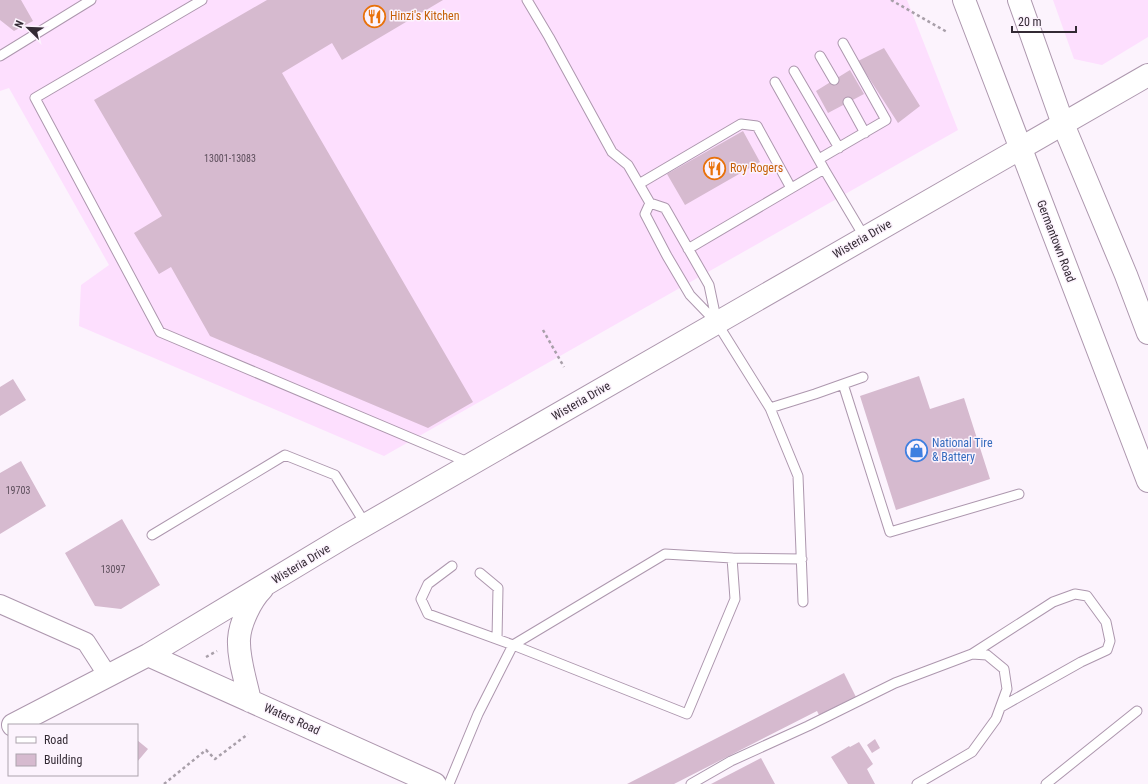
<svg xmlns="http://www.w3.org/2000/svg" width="1148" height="784" viewBox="0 0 1148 784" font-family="'Roboto Condensed',sans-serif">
<rect width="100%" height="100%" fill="#fcf3fd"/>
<path fill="#fddffe" d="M 0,0 L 907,0 L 958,130 L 384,456 L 79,326 L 81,285 L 109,265 L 9,88 L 0,91 Z
M 1053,0 L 1148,0 L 1148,37 L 1102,65 L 1074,59 Z"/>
<path fill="#d6bacf" d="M 0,0 L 21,0 L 33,21 L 14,31 L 0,20 Z
M 267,0 L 443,0 L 342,60 L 332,43 L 282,73 L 473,402 L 428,428 L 210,336 L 171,267 L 159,274 L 134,233 L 162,216 L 94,100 Z
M 884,48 L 920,106 L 898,123 L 858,61 Z
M 850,70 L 864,94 L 828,113 L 816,91 Z
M 743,131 L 760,162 L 685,205 L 667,174 Z
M 919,376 L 930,409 L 964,398 L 990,479 L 896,510 L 860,396 Z
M 13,379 L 26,400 L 0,416 L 0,387 Z
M 21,461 L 46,506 L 0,534 L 0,473 Z
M 122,519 L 160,585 L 121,609 L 95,606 L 65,553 Z
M 844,673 L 856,697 L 819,715 L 817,711 L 674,784 L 627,784 Z
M 875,739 L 880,748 L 872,753 L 867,745 Z
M 137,740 L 148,749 L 137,762 Z
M 859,742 L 873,764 L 867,769 L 875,784 L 848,784 L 831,757 L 849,746 L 850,747 Z
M 761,758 L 775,784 L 711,784 Z"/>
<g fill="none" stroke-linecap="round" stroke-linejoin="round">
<defs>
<path id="lane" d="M 202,0 L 35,98 L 160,332 L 470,463
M 527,0 L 549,37 L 612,152 L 628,165 L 650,203 L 665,208 L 709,285 L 717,323
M 0,56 L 91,0
M 820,56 L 834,80
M 794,71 L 839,148
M 848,102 L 865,133
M 819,159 L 886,120 L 843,43
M 824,169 L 865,238
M 639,184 L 741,124 L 757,126 L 791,188
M 650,203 L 645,214 L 667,256 L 690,295 L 717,323 L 770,408 L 815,394 L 863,377
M 688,249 L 824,169 L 775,82
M 843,384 L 890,532 L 1019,494
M 770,408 L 798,476 L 803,602
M 152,535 L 285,455 L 335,475 L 366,525
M 665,554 L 732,558 L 735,599 L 687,714 L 513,645 Z
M 732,558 L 802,559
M 480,573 L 498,588 L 497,639
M 972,654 L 1053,602 L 1075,594 L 1087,596 L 1106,622 L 1110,641 L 1107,650 L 1081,662 L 1001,707
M 449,784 L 478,714 L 513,645 L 428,614 L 421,599 L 428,584 L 452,566
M 691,784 L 731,761 L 808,726 L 895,683 L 972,654 L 987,655 L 1004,669 L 1007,689 L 996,719 L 972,752 L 917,784
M 1046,784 L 1137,711"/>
<path id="street" d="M 0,604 L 86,642 L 108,676"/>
<path id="secondary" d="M 148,655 L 435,784
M 250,701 C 246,681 238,659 239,639 C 240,623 251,600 262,589
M 13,725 L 148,655 L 346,536 L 1148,75"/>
<path id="primary" d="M 964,0 L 1148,481
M 1019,0 L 1063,124 L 1126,275 L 1148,333"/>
</defs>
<use href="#lane" stroke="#ad97ae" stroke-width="11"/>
<use href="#street" stroke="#ad97ae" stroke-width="20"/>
<use href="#secondary" stroke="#ad97ae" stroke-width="24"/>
<use href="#primary" stroke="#ad97ae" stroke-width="24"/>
<path stroke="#a89fa9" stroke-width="2.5" stroke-dasharray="3 3" stroke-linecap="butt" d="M 891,0 L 947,32
M 543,330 L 564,367
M 206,657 L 217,651
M 164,784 L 206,750 L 215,759 L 248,734"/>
<use href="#lane" stroke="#fff" stroke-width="9"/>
<use href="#street" stroke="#fff" stroke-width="18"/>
<use href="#secondary" stroke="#fff" stroke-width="22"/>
<use href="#primary" stroke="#fff" stroke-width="22"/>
</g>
<defs>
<symbol id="restaurant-ring" viewBox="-11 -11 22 22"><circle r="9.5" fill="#fcf3fd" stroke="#e8710a" stroke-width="1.5"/><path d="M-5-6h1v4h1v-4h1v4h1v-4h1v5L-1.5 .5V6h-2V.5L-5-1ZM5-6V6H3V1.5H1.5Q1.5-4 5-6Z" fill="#e8710a"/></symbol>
<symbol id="shop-ring" viewBox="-11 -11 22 22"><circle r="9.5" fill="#fcf3fd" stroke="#3f7fe0" stroke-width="1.5"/><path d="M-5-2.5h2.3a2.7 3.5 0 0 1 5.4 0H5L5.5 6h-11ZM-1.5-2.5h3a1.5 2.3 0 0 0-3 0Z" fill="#3f7fe0"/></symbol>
</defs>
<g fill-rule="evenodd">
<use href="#restaurant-ring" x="362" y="4" width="25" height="25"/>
<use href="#restaurant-ring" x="702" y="156" width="25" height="25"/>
<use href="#shop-ring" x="904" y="438" width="25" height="25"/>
</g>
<g text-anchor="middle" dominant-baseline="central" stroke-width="3" stroke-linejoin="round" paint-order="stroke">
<g font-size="10" fill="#5c4e5b">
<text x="230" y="158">13001-13083</text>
<text x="18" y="490">19703</text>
<text x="113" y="569">13097</text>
</g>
<g font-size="12" fill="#c56008" stroke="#fcf3fd" text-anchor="start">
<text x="390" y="16">Hinzi's Kitchen</text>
<text x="730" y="168">Roy Rogers</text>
</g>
<g font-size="12" fill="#332a34" stroke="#fcf3fd">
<text transform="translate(862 239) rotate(-30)">Wisteria Drive</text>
<text transform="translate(1056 241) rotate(69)">Germantown Road</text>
<text transform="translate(581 401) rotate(-30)">Wisteria Drive</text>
<text transform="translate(301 564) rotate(-31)">Wisteria Drive</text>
<text transform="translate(292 719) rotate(24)">Waters Road</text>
</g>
<g font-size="12" fill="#366cbe" stroke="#fcf3fd" text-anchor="start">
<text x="932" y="443">National Tire<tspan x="932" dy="14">&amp; Battery</tspan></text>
</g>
</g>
<rect x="8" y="724" width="130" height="52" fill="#fcf3fd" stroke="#aca3ad"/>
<rect x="16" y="737" width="20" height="6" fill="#ffffff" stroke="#aca3ad"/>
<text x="44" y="744" font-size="12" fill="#332a34">Road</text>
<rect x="16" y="754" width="20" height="12" fill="#d6bacf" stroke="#aca3ad"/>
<text x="44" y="764" font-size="12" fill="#332a34">Building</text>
<g transform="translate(28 28) rotate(293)" stroke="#fcf3fd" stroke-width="3" paint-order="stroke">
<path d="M0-3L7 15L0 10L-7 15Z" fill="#332a34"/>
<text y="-6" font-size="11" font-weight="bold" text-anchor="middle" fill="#332a34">N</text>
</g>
<path d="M1012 26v6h64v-6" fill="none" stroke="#332a34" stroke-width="2"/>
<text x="1018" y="26" font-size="12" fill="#332a34" stroke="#fcf3fd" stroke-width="3" paint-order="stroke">20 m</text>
</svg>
